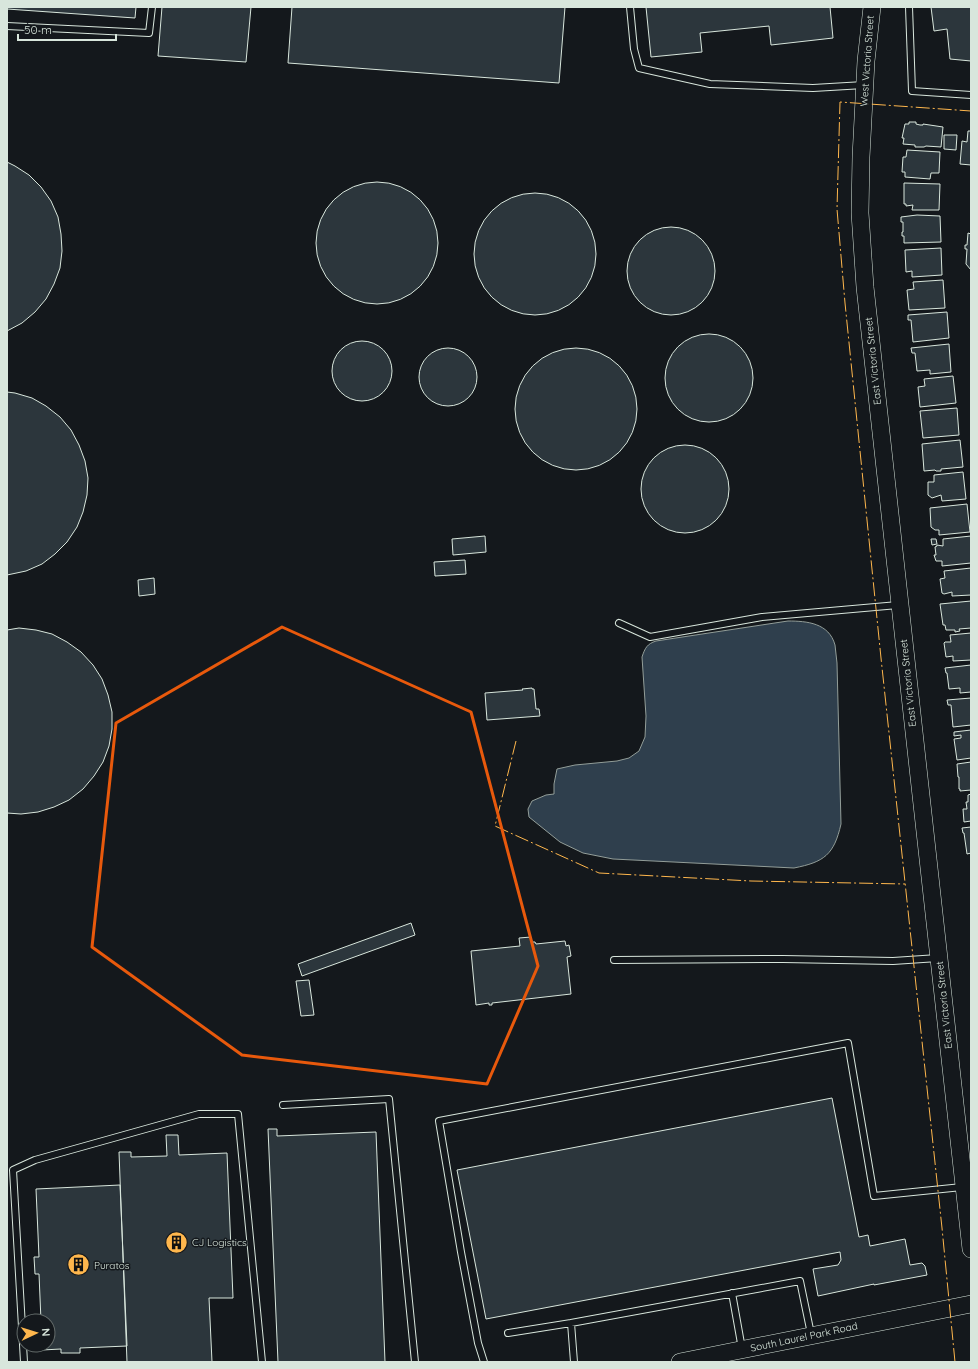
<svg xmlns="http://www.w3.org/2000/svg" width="978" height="1369" viewBox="0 0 978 1369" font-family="Quicksand,sans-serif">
<rect width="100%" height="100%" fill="#14181c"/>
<path fill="#2f3f4d" stroke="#939e99" d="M 788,621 C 807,621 829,623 835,645 C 836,651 836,657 837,663 L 841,824 C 834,855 824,862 794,868 L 613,859 L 583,853 L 560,842 L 529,817 L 528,809 L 532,801 L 546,795 L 554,794 L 554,784 L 557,769 L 575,765 L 617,761 L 629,758 L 639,751 L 645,737 L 646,716 L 642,657 C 645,648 647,644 656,641 Z"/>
<path fill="#2c363c" stroke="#d8e6dc" d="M 7,7 L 136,7 L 135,18 L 7,9 Z
M 162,7 L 251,7 L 246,62 L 158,56 Z
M 292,7 L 565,7 L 559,83 L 288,63 Z
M 646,7 L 830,7 L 833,38 L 771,45 L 769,26 L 700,33 L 702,52 L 651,57 Z
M 931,7 L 971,7 L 971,61 L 950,59 L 947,29 L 934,31 Z
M 909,122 L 916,122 L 916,124 L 920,125 L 923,125 L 923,124 L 943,127 L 941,147 L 926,146 L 924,147 L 915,147 L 915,145 L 903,144 L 904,138 L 902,138 L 905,124 L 909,124 Z
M 968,131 L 971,131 L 971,165 L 960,164 L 962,141 L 967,142 Z
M 944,135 L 957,135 L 956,150 L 944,149 Z
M 907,150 L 940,152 L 939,173 L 931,173 L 930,179 L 905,177 L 905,172 L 902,172 L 903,157 L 906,157 Z
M 7,162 L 15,166 L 29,175 L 41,187 L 51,201 L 58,217 L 61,234 L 62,251 L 60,268 L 54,284 L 46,299 L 35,312 L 22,323 L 7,331 Z
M316 243a61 61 0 1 1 122 0a61 61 0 1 1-122 0Z
M 904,183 L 940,184 L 939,210 L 912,210 L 913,205 L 906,206 L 906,204 L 904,204 Z
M474 254a61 61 0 1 1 122 0a61 61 0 1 1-122 0Z
M 917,215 L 940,216 L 941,242 L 904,243 L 904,236 L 902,236 L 902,232 L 903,232 L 903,222 L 901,222 L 901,217 Z
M627 271a44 44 0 1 1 88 0a44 44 0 1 1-88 0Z
M 968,233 L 971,234 L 971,270 L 966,264 L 967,249 L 965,249 L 965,245 L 967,245 Z
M 941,248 L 942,275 L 912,277 L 912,271 L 906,272 L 905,250 Z
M 943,280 L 945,308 L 909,310 L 907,290 L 914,289 L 913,282 Z
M 947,312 L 949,338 L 913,342 L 911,320 L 908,320 L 908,315 Z
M665 378a44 44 0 1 1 88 0a44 44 0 1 1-88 0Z
M332 371a30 30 0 1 1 60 0a30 30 0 1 1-60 0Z
M 949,344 L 951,372 L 930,374 L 930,370 L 917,371 L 915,353 L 912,353 L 911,348 Z
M419 377a29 29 0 1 1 58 0a29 29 0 1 1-58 0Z
M515 409a61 61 0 1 1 122 0a61 61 0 1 1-122 0Z
M 953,376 L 956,403 L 920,407 L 918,387 L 925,386 L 924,379 Z
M 7,392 L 15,393 L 32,398 L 46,406 L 60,417 L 71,430 L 79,445 L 85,461 L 88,478 L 87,495 L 83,512 L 77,527 L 67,542 L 55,554 L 42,564 L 26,571 L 7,575 Z
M 957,408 L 959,435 L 923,438 L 920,411 Z
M 960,440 L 963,467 L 941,469 L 941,471 L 936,471 L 935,470 L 924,471 L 922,444 Z
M641 489a44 44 0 1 1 88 0a44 44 0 1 1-88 0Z
M 963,472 L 966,499 L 942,501 L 941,495 L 932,498 L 928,495 L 928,482 L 934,482 L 934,475 Z
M 967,504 L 970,532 L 939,535 L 939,530 L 935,530 L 931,527 L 930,508 Z
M 485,536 L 486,552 L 453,555 L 452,539 Z
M 971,536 L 971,563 L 942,566 L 942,561 L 936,561 L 934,555 L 936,555 L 935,547 L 937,546 L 937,545 L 943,546 L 943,539 Z
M 931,539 L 936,539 L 937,544 L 932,545 Z
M 465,560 L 466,574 L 435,576 L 434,562 Z
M 971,568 L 971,595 L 952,596 L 952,592 L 944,594 L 942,593 L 940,579 L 945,578 L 944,571 Z
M 154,578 L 155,594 L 139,596 L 138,580 Z
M 971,601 L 971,628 L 959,629 L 960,631 L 955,632 L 955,630 L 946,630 L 945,625 L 943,625 L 940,604 Z
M 19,628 L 36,630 L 52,634 L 67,642 L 81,652 L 93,665 L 102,679 L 108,695 L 112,712 L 112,729 L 109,746 L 103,762 L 94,776 L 83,789 L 69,800 L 54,807 L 38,812 L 21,814 L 7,813 L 7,630 Z
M 971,633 L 971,660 L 953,661 L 953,656 L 946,657 L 944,643 L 945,642 L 951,642 L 950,635 Z
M 971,665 L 971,692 L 960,693 L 960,688 L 949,689 L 947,673 L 946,673 L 945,668 Z
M 532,688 L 532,689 L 534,689 L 536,709 L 539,709 L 540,716 L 487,720 L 485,693 L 523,690 L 522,689 Z
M 971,698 L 971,725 L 953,727 L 951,705 L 948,705 L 947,700 Z
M 971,730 L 971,758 L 957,760 L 954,739 L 961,738 L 961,735 L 954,736 L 954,732 Z
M 971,762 L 971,790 L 960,791 L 960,789 L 959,789 L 959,777 L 958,777 L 957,764 Z
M 971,794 L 971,821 L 964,822 L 963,809 L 967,809 L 966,802 L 968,802 L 968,795 Z
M 971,827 L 971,853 L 967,854 L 964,833 L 963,833 L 962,828 Z
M 411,923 L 415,935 L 302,976 L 298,964 Z
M 531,937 L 532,942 L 535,942 L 536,944 L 565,941 L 566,946 L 569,945 L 571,956 L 567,957 L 571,994 L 492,1003 L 492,1005 L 489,1005 L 489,1003 L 476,1005 L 471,951 L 520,946 L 519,938 Z
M 309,980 L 314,1015 L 301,1016 L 296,981 Z
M 832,1098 L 859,1237 L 868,1235 L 870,1246 L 905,1239 L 910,1265 L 922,1263 L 925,1266 L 927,1275 L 874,1285 L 874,1284 L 818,1296 L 813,1269 L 838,1265 L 841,1260 L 840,1252 L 486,1319 L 457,1170 Z
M 268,1129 L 277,1129 L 277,1136 L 376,1132 L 385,1362 L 278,1362 Z
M 166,1135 L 178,1135 L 179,1155 L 227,1153 L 233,1298 L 209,1298 L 212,1362 L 127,1362 L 119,1152 L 131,1152 L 131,1157 L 167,1156 Z
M 120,1185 L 127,1346 L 80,1348 L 80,1353 L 61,1353 L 61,1349 L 42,1350 L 42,1345 L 48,1345 L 48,1321 L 41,1321 L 39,1274 L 35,1274 L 34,1257 L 39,1257 L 36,1189 Z"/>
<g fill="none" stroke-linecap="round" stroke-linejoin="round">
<defs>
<path id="lane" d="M 630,7 L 634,49 L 639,68 L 710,84 L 813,88 L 864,85
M 909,7 L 912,91 L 971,95
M 7,26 L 149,33 L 152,7
M 619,623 L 650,637 L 762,617 L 898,605
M 614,960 L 783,959 L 893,961 L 938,958
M 283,1105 L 389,1099 L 415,1362
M 732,1293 L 742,1349
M 571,1323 L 800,1281 L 811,1334
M 508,1333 L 571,1323 L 574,1362
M 24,1362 L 13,1170 L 35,1160 L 199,1114 L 238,1114 L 262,1362
M 484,1362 L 478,1343 L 461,1252 L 439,1121 L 848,1043 L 874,1196 L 962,1187"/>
<path id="secondary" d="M 872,7 L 866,61 L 861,157 L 860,213 L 865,287 L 971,1249
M 680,1362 L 971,1304"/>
</defs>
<use href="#lane" stroke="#d8e6dc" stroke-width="8"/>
<use href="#secondary" stroke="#d8e6dc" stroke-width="18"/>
<use href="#lane" stroke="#14181c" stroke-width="6"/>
<use href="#secondary" stroke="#14181c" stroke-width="17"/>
<path stroke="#ffb74d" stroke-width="1" stroke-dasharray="14 3 2 3" stroke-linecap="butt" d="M 516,741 L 495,826 L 599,873 L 751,881 L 905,884
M 955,1362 L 942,1228 L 881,658 L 845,303 L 837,209 L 840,102 L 971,111"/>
</g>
<path fill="none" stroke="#e8590c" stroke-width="3" stroke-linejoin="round" d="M 282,627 L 471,712 L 538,966 L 487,1084 L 242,1055 L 92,947 L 116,723 Z"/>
<defs>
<symbol id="building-disc" viewBox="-11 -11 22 22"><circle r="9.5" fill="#ffb74d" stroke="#14181c"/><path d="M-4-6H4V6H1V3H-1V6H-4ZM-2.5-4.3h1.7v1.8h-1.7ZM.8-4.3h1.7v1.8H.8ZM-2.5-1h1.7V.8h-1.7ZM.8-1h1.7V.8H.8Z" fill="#111"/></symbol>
</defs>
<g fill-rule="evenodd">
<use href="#building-disc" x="164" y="1230" width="25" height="25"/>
<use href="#building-disc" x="66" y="1252" width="25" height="25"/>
</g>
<g text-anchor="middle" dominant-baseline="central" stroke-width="3" stroke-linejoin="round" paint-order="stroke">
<g font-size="10" fill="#d8e6dc" stroke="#14181c">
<text transform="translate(867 61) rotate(-86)">West Victoria Street</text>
<text transform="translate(873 361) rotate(-96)">East Victoria Street</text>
<text transform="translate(908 683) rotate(-96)">East Victoria Street</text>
<text transform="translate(944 1005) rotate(-96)">East Victoria Street</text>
<text transform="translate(804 1337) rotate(-12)">South Laurel Park Road</text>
</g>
<g font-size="10" fill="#d8e6dc" stroke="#14181c" text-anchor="start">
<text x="192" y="1242">CJ Logistics</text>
<text x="94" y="1265">Puratos</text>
</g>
</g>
<rect width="978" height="1369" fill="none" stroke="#d8e6dc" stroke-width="16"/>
<g transform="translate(36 1333) rotate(86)"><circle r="19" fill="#14181c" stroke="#626a69"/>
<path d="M0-3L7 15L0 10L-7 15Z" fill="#ffb74d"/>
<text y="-6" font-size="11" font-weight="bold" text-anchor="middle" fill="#d8e6dc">N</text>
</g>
<path d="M18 34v6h98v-6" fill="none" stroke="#d8e6dc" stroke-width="2"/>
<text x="24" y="34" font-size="12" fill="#d8e6dc" stroke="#14181c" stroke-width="3" paint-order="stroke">50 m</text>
</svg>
